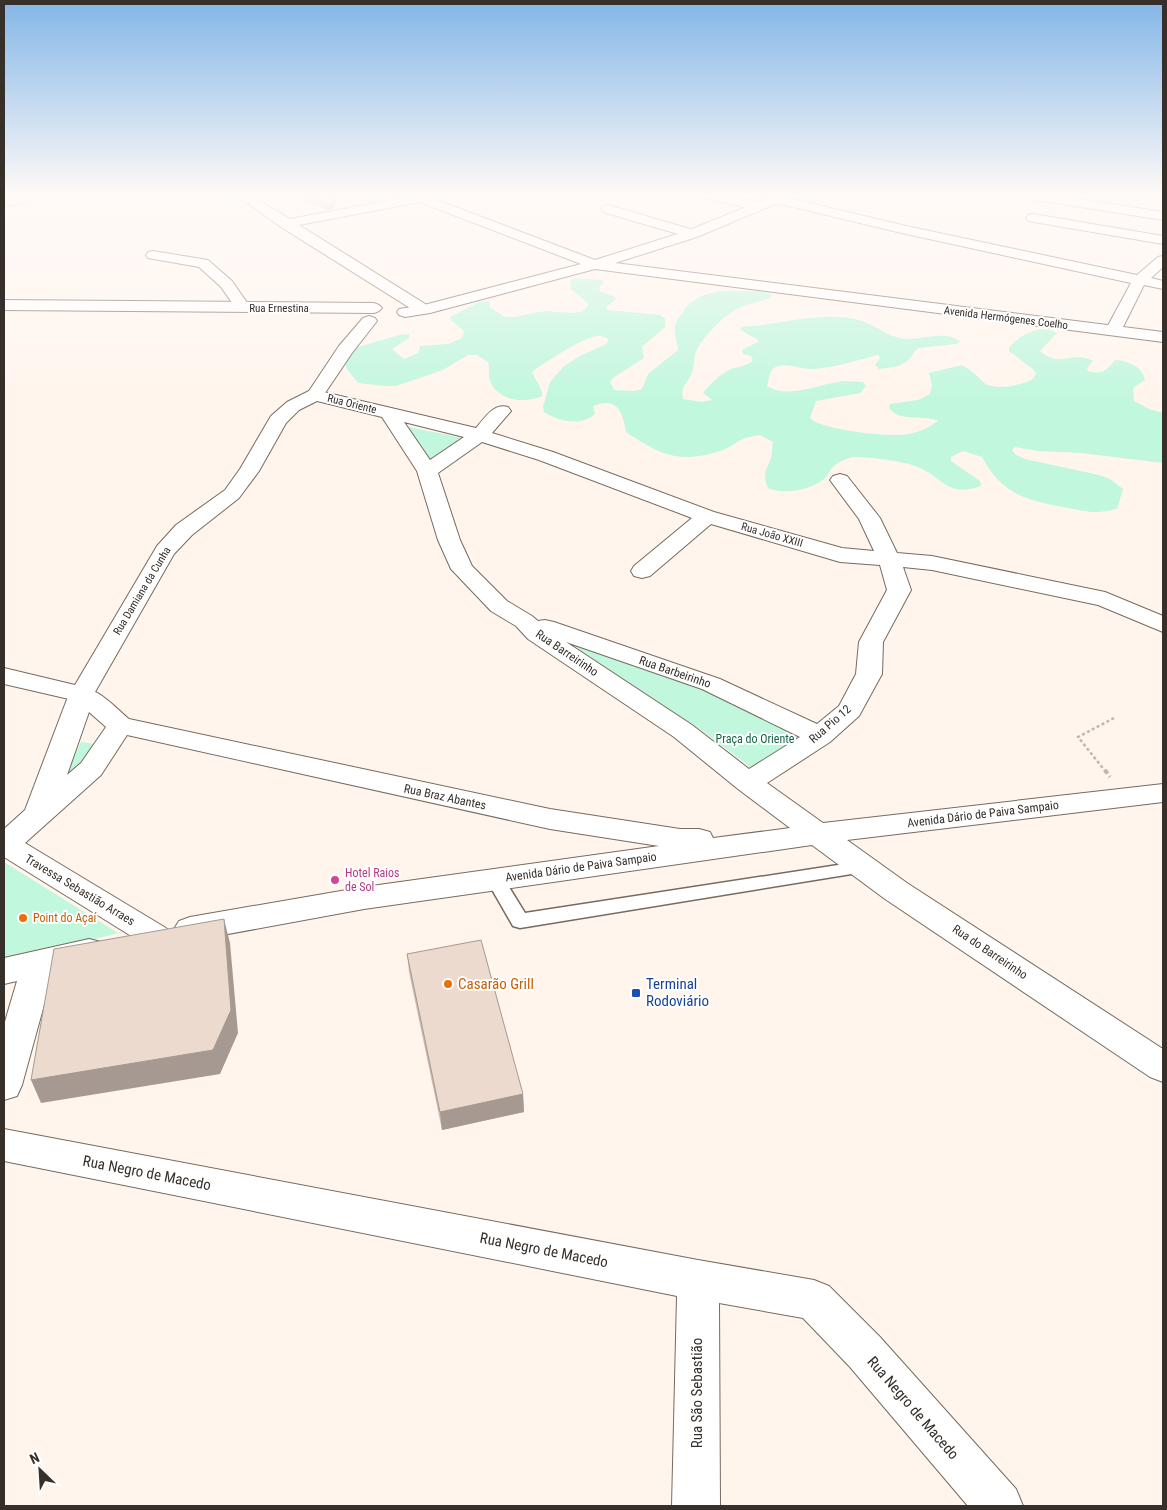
<svg xmlns="http://www.w3.org/2000/svg" width="1167" height="1510" viewBox="0 0 1167 1510" font-family="'Roboto Condensed',sans-serif">
<rect width="100%" height="100%" fill="#fff5ed"/>
<path fill="#c0f7dd" d="M 1058,195 L 1142,195 L 1128,207 Z
M 576,278 L 602,280 L 604,282 L 599,288 L 600,291 L 613,296 L 616,299 L 606,307 L 608,310 L 660,315 L 665,318 L 665,327 L 642,347 L 644,358 L 613,378 L 610,382 L 614,390 L 634,391 L 642,389 L 648,374 L 678,350 C 678,341 672,332 676,323 C 677,320 680,316 682,313 C 697,291 720,290 745,291 C 754,291 764,291 772,295 L 770,298 C 761,302 750,303 741,307 C 727,312 704,336 697,349 C 693,357 695,368 691,375 C 685,387 681,385 683,399 L 702,402 L 712,400 L 703,393 C 711,383 720,374 731,369 C 739,366 748,366 753,360 L 751,356 L 743,354 L 742,350 L 758,342 L 757,339 L 740,330 L 742,327 C 750,326 759,326 768,324 C 796,320 827,313 855,319 C 874,323 889,339 908,339 C 924,339 948,330 960,342 L 956,344 L 919,348 C 914,351 914,353 911,357 C 904,367 889,368 879,369 L 875,365 L 880,358 L 878,355 C 857,360 834,368 813,369 C 801,370 784,361 774,368 C 769,371 769,381 767,386 C 787,399 817,385 838,382 C 846,380 855,382 863,382 L 866,386 L 860,393 L 816,401 L 810,418 C 821,430 884,436 901,435 C 915,434 927,429 938,421 C 924,414 900,423 889,408 L 890,404 L 918,400 L 930,394 L 932,386 L 929,373 L 962,365 C 970,370 975,373 981,380 C 989,390 1009,387 1020,384 C 1027,382 1033,381 1036,374 L 1034,370 L 1009,351 L 1009,348 C 1020,334 1041,323 1057,333 L 1040,351 C 1059,369 1074,350 1093,361 L 1087,368 L 1088,371 C 1102,375 1106,371 1115,360 C 1127,361 1143,366 1145,380 L 1133,388 L 1134,401 L 1149,409 L 1163,413 L 1163,463 L 1081,453 L 1038,451 L 1015,447 L 1012,450 L 1016,455 L 1025,459 L 1099,475 L 1110,479 L 1123,489 L 1117,509 C 1097,514 1088,512 1068,508 C 1028,501 1002,495 982,457 L 963,451 L 951,457 L 951,461 L 980,481 L 981,486 C 947,498 944,478 918,467 C 903,461 870,457 853,457 C 846,459 837,462 832,468 C 829,471 828,476 825,478 C 812,490 784,495 768,488 C 762,473 766,472 771,458 C 772,453 772,447 773,442 L 760,435 C 754,436 746,437 741,440 C 734,443 728,449 720,451 C 678,464 661,455 626,432 C 623,412 617,396 593,406 L 595,414 C 581,427 558,421 544,412 L 543,407 L 550,382 L 564,366 L 580,356 L 606,344 L 609,340 C 606,338 602,335 598,336 C 585,336 544,363 532,372 C 535,380 543,388 542,396 C 525,404 498,401 490,381 C 488,375 490,368 488,362 L 477,355 L 468,355 L 443,370 L 396,386 L 386,386 L 358,383 L 346,368 L 346,357 L 351,349 L 399,335 L 409,334 L 409,338 L 392,349 L 404,359 L 418,353 L 420,346 L 448,344 L 462,338 L 464,331 L 451,320 L 450,317 L 479,302 L 487,301 L 490,303 L 489,307 L 505,317 L 514,317 L 545,311 L 572,313 L 581,312 L 588,306 L 588,303 L 571,289 L 570,280 Z
M 404,426 L 463,438 L 427,463 Z
M 540,630 L 698,686 L 810,737 L 753,769 L 700,729 Z
M 81,742 L 102,745 L 60,786 Z
M 4,862 L 118,933 L 4,963 Z"/>
<g fill="none" stroke-linecap="round" stroke-linejoin="round">
<defs>
<path id="service" d="M 864,861 L 870,863 L 873,867 L 870,871 L 520,928 L 513,926 L 486,879 L 489,874 L 495,873 L 501,874 L 525,913 Z"/>
<path id="minor" d="M 236,195 L 250,195 L 290,219 L 418,195 L 442,195 L 436,199 L 299,225 L 430,307 L 432,310 L 430,313 L 418,313 L 281,227 Z
M 703,195 L 725,195 L 762,203 L 763,206 L 757,210 L 705,198 Z
M 776,195 L 906,226 L 1137,275 L 1158,257 L 1163,256 L 1163,267 L 1151,278 L 1163,281 L 1163,289 L 1144,285 L 1121,331 L 1119,334 L 1107,334 L 1105,331 L 1131,283 L 906,234 L 772,202 L 770,199 L 772,196 Z
M 1024,195 L 1053,195 L 1163,212 L 1163,220 L 1030,199 Z
M 608,205 L 697,231 L 699,234 L 692,238 L 603,212 L 602,209 L 603,206 Z
M 1033,214 L 1163,236 L 1163,244 L 1028,221 L 1026,218 L 1028,215 Z
M 153,251 L 208,260 L 232,281 L 250,307 L 247,310 L 237,310 L 221,287 L 199,267 L 148,258 L 146,255 L 148,252 Z
M 315,390 L 476,428 C 485,418 493,403 508,407 L 511,411 L 492,433 L 553,452 L 714,512 L 842,548 L 874,551 L 859,519 L 830,480 L 833,476 L 840,474 L 847,476 L 880,518 L 897,553 L 932,556 L 1105,592 L 1163,616 L 1163,632 L 1098,605 L 932,570 L 903,567 L 911,590 L 883,642 L 882,674 L 859,716 L 830,742 L 767,783 L 823,823 L 1163,784 L 1163,802 L 847,840 L 907,883 L 1163,1049 L 1163,1082 L 1150,1077 L 885,899 L 812,845 L 364,909 L 190,941 L 179,937 L 174,929 L 179,921 L 190,917 L 364,887 L 659,846 L 550,829 L 127,735 L 101,775 L 25,843 L 166,928 L 171,936 L 166,944 L 155,948 L 144,944 L 4,857 L 4,829 L 25,810 L 69,694 L 73,689 C 95,683 113,706 129,719 L 550,809 L 680,829 L 699,829 L 710,832 L 713,838 L 790,828 L 738,789 L 674,737 L 528,639 L 516,626 L 491,611 L 451,569 L 438,540 L 417,471 L 382,417 L 309,399 L 306,395 L 309,391 ZM 404,422 L 464,437 L 430,460 ZM 482,442 L 539,460 L 692,518 L 634,566 L 631,571 L 634,576 L 642,578 L 650,576 L 711,524 L 840,562 L 880,565 L 887,590 L 859,642 L 856,674 L 839,706 L 817,724 L 720,679 L 554,622 L 545,620 L 538,621 L 532,616 L 507,601 L 472,566 L 460,540 L 438,473 ZM 566,642 L 702,689 L 800,737 L 749,769 L 692,725 ZM 89,712 L 106,727 L 81,763 L 67,775 Z
M 89,939 L 101,942 L 105,951 L 101,960 L 53,972 L 22,1085 L 17,1096 L 4,1100 L 4,1025 L 17,981 L 4,984 L 4,958 Z
M 4,1129 L 698,1260 L 814,1280 L 829,1286 L 880,1337 L 1016,1489 L 1023,1506 L 968,1506 L 850,1367 L 803,1318 L 719,1303 L 720,1506 L 672,1506 L 677,1296 L 4,1161 Z"/>
<path id="tertiary" d="M 407,195 L 424,195 L 595,260 L 687,231 L 776,195 L 780,196 L 782,199 L 780,202 L 697,237 L 615,263 L 1163,332 L 1163,342 L 595,269 L 430,313 L 405,317 L 399,315 L 397,312 L 399,309 L 424,305 L 581,264 L 409,198 Z
M 4,300 L 374,303 L 379,305 L 382,308 L 379,311 L 374,313 L 4,310 Z
M 369,316 L 375,318 L 377,321 L 352,353 L 321,399 L 299,410 L 286,423 L 259,471 L 239,498 L 192,535 L 174,554 L 91,699 L 82,702 L 4,684 L 4,668 L 75,685 L 157,546 L 176,525 L 225,490 L 240,469 L 271,416 L 287,402 L 309,391 L 339,346 L 363,318 Z"/>
</defs>
<use href="#service" stroke="#786a5e" stroke-width="3"/>
<use href="#minor" stroke="#786a5e" stroke-width="2"/>
<use href="#tertiary" stroke="#786a5e" stroke-width="2"/>
<path stroke="#c0b7b0" stroke-width="2" stroke-dasharray="2 1" stroke-linecap="butt" d="M 4,207 L 73,195"/>
<path stroke="#c0b7b0" stroke-width="2.5" stroke-dasharray="3 2.5" stroke-linecap="butt" d="M 1106,772 L 1078,737 L 1116,717"/>
<path stroke="#c0b7b0" stroke-width="4" stroke-dasharray="4.5 3" stroke-linecap="butt" d="M 1105,770 L 1110,777"/>
<use href="#service" fill="#fff" fill-rule="evenodd"/>
<use href="#minor" fill="#fff" fill-rule="evenodd"/>
<use href="#tertiary" fill="#fff" fill-rule="evenodd"/>
</g>
<path fill="#cbbbb2" d="M 291,195 L 338,195 L 339,197 L 333,209 L 327,210 Z
M 407,954 L 523,1094 L 524,1112 L 442,1130 L 409,972 Z"/>
<path fill="#a59991" d="M 336,195 L 338,195 L 339,197 L 333,209 L 327,210 L 326,204 Z
M 224,919 L 230,943 L 238,1033 L 220,1074 L 41,1103 L 31,1080 Z
M 523,1094 L 524,1112 L 442,1130 L 440,1112 Z"/>
<path fill="#ecdacf" stroke="#a59991" d="M 305,195 L 336,195 L 332,203 L 326,204 Z
M 224,919 L 231,1010 L 213,1050 L 31,1080 L 54,949 Z
M 481,940 L 523,1094 L 440,1112 L 407,954 Z"/>
<linearGradient id="sky" x2="0" y2="1"><stop stop-color="#83b6e8"/><stop offset="0.48" stop-color="#fffaf7"/><stop offset="1" stop-color="#fffaf7" stop-opacity="0"/></linearGradient>
<rect width="1167" height="406" fill="url(#sky)"/>
<circle fill="#d1479c" stroke="#fff" stroke-width="2" cx="335" cy="880" r="5"/>
<g fill="#e8710a" stroke="#fff" stroke-width="2">
<circle cx="23" cy="918" r="5"/>
<circle cx="448" cy="984" r="5"/>
</g>
<rect fill="#1a4fb4" stroke="#fff" stroke-width="2" x="631" y="988" width="10" height="10" rx="2.5"/>
<g text-anchor="middle" dominant-baseline="central" stroke-width="4" stroke-linejoin="round" paint-order="stroke">
<g font-size="11" fill="#362f2a" stroke="#fff">
<text x="279" y="308">Rua Ernestina</text>
<text transform="translate(1006 318) rotate(7)">Avenida Hermógenes Coelho</text>
<text transform="translate(352 404) rotate(14)">Rua Oriente</text>
<text transform="translate(772 535) rotate(16)">Rua João XXIII</text>
<text transform="translate(142 591) rotate(-59)">Rua Damiana da Cunha</text>
</g>
<g font-size="12" fill="#362f2a" stroke="#fff">
<text transform="translate(567 653) rotate(34)">Rua Barreirinho</text>
<text transform="translate(675 672) rotate(19)">Rua Barbeirinho</text>
<text transform="translate(830 724) rotate(-41)">Rua Pio 12</text>
<text transform="translate(445 797) rotate(12)">Rua Braz Abantes</text>
<text transform="translate(983 814) rotate(-7)">Avenida Dário de Paiva Sampaio</text>
<text transform="translate(581 867) rotate(-8)">Avenida Dário de Paiva Sampaio</text>
<text transform="translate(80 890) rotate(31)">Travessa Sebastião Arraes</text>
<text transform="translate(990 952) rotate(34)">Rua do Barreirinho</text>
</g>
<g font-size="12" fill="#116448" stroke="#fff">
<text x="755" y="739">Praça do Oriente</text>
</g>
<g font-size="12" fill="#b23c85" stroke="#fff" text-anchor="start">
<text x="345" y="873">Hotel Raios<tspan x="345" dy="14">de Sol</tspan></text>
</g>
<g font-size="12" fill="#c56008" stroke="#fff" text-anchor="start">
<text x="33" y="918">Point do Açaí</text>
</g>
<g font-size="15" fill="#c56008" stroke="#fff" text-anchor="start">
<text x="458" y="984">Casarão Grill</text>
</g>
<g font-size="15" fill="#164399" stroke="#fff" text-anchor="start">
<text x="646" y="984">Terminal<tspan x="646" dy="17">Rodoviário</tspan></text>
</g>
<g font-size="15" fill="#362f2a" stroke="#fff">
<text transform="translate(147 1173) rotate(11)">Rua Negro de Macedo</text>
<text transform="translate(544 1250) rotate(11)">Rua Negro de Macedo</text>
<text transform="translate(697 1393) rotate(-90)">Rua São Sebastião</text>
<text transform="translate(913 1408) rotate(49)">Rua Negro de Macedo</text>
</g>
</g>
<rect width="1167" height="1510" fill="none" stroke="#362f2a" stroke-width="10"/>
<g transform="translate(40 1470) rotate(335)" stroke="#ffffff" stroke-width="4" paint-order="stroke">
<path d="M0-4L9 19L0 12L-9 19Z" fill="#362f2a"/>
<text y="-8" font-size="14" font-weight="bold" text-anchor="middle" fill="#362f2a">N</text>
</g>
</svg>
